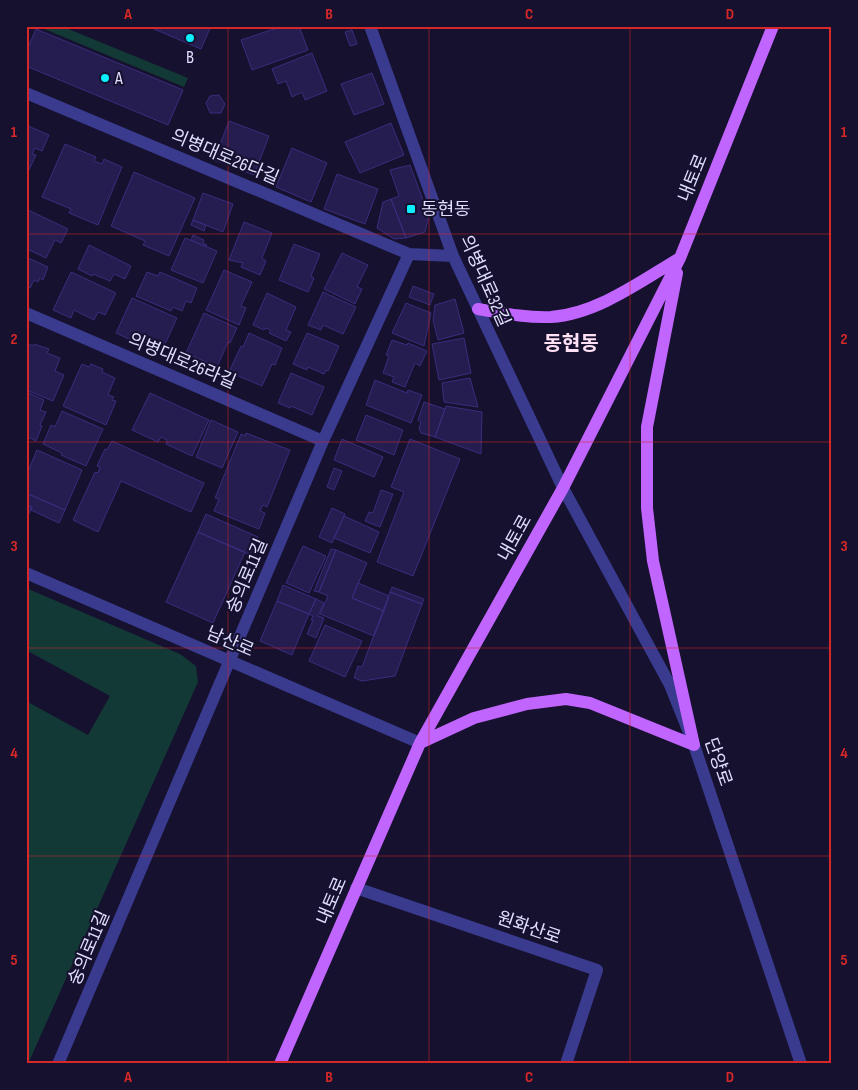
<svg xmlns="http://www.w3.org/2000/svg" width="858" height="1090" viewBox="0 0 858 1090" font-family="'Sofia Sans Condensed','Noto Sans KR',sans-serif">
<rect width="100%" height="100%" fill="#15112e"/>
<path fill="#133936" d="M 37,26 L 61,26 L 188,78 L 184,87 Z
M 26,588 L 180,654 L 196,666 L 198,682 L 28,1064 L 26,1064 L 26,701 L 88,735 L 110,696 L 26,650 Z"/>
<path fill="#251c50" stroke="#3a2d7d" d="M 147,26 L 211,26 L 201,49 Z
M 283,26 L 299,26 L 308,50 L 252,70 L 241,40 Z
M 36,29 L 183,90 L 168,125 L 26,66 L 26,52 Z
M 352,30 L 357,44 L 350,46 L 345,32 Z
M 312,53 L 327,91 L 305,100 L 302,92 L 292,97 L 286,81 L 278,84 L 272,69 Z
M 372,73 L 384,104 L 354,115 L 341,84 Z
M 219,95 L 225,104 L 221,113 L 210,113 L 206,103 L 210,96 Z
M 229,121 L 269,136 L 254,175 L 214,160 Z
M 391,123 L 404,155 L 360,173 L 345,142 Z
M 26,125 L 49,135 L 42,151 L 35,148 L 32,154 L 36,155 L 26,176 Z
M 65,144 L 96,157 L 94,161 L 102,164 L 104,159 L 122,167 L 98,225 L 69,213 L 71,209 L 42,197 Z
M 292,148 L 327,163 L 311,202 L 276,187 Z
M 410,165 L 429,216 L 425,232 L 406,238 L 391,199 L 399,196 L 390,170 Z
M 134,172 L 195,198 L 169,256 L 143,245 L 145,241 L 111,226 Z
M 337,174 L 378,189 L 365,224 L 324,209 Z
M 203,193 L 233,204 L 223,232 L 193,220 Z
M 391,199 L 406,238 L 394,239 L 377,228 L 383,202 Z
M 26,209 L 68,229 L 61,243 L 55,240 L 46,258 L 27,249 L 26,251 Z
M 193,220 L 206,225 L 204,231 L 191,225 Z
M 244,222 L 272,233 L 262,258 L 266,261 L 260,275 L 241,267 L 243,263 L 229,260 Z
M 193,235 L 204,240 L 203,243 L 207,245 L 206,247 L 191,240 Z
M 185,238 L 217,251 L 203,283 L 171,270 Z
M 294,244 L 320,254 L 311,276 L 314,278 L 308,292 L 279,280 Z
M 89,245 L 131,266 L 125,279 L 114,274 L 110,281 L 93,274 L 92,276 L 78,269 Z
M 342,253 L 368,265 L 357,287 L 362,289 L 355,304 L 324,289 Z
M 26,257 L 48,267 L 43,280 L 40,278 L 38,282 L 34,280 L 30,288 L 26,286 Z
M 224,270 L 252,282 L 241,306 L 246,308 L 239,325 L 206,310 Z
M 71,272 L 116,293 L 105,315 L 98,312 L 94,320 L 74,310 L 71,318 L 53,310 Z
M 147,272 L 158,276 L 160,272 L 197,288 L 191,303 L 186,301 L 182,311 L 173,307 L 171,311 L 136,296 Z
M 413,286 L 434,294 L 430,305 L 409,297 Z
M 323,292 L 356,307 L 343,334 L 323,325 L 321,330 L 308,325 Z
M 267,293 L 296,307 L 286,330 L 291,332 L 286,341 L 269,333 L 271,330 L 265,328 L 264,330 L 253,325 Z
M 132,298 L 177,318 L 165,344 L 156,340 L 153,346 L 135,337 L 133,341 L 116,333 Z
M 455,299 L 464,333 L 438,340 L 433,320 L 435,305 Z
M 406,303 L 431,313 L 424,346 L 392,333 Z
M 204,313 L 237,328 L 230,343 L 228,342 L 217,367 L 186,353 Z
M 249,333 L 282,348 L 275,365 L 272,364 L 262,386 L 229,372 L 241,346 L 243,347 Z
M 307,333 L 339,346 L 328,371 L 326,370 L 324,374 L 308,367 L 307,370 L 293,364 Z
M 464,338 L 471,373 L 439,380 L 432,344 Z
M 392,340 L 407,345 L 408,343 L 427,351 L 420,366 L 415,363 L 405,387 L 392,382 L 394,377 L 383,373 L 389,356 L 386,355 Z
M 26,343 L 33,346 L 34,344 L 49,349 L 47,353 L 60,358 L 55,371 L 64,375 L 53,401 L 26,390 Z
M 82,364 L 89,367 L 91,364 L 103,369 L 102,372 L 115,378 L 108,395 L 114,397 L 112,400 L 116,401 L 106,425 L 63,406 Z
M 291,373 L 324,387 L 312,415 L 291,406 L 290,408 L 278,403 Z
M 470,378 L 478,407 L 444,402 L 442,383 Z
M 375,380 L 407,393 L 408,390 L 422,395 L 411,423 L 366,405 Z
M 26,392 L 44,400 L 40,410 L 46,412 L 40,425 L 42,426 L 36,441 L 26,436 Z
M 150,393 L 209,420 L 192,456 L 166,444 L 167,440 L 161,437 L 158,442 L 132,430 Z
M 424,402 L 445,409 L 435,437 L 421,433 L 419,428 L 421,422 L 418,420 Z
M 446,406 L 482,412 L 481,454 L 435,437 Z
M 62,411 L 103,429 L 86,466 L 61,455 L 62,453 L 43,444 L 51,425 L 55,427 Z
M 366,415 L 403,430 L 394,455 L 356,440 Z
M 211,420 L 238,432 L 222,468 L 196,457 Z
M 246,433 L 290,450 L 267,507 L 263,505 L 260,511 L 265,513 L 259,529 L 214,511 L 219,499 L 215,498 L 241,434 L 245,436 Z
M 342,439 L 383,457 L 374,477 L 334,460 Z
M 410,439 L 460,459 L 413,576 L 377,562 L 404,492 L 391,487 Z
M 112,441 L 204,483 L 191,512 L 121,481 L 98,532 L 73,520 L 95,472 L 98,473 L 100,467 L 97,466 L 105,449 L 107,450 Z
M 37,450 L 82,470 L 65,510 L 26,493 L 26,476 Z
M 334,468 L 342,471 L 334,490 L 327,487 Z
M 381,490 L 393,494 L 380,527 L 365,521 L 369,512 L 373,513 Z
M 26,493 L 65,510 L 59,523 L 31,510 L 32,507 L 26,505 Z
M 26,505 L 32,507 L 26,520 Z
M 332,508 L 345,514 L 332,543 L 319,537 Z
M 206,514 L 258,537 L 250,555 L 198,532 Z
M 344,516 L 379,532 L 370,553 L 334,538 Z
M 198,532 L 245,552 L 213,623 L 166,602 Z
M 303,546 L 326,556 L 309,593 L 286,583 Z
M 331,549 L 336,550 L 319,592 L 314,591 Z
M 336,550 L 367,563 L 352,598 L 384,611 L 374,636 L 320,614 L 328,596 L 319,592 Z
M 358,583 L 389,596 L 384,611 L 352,598 Z
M 283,585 L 316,599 L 309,614 L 277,601 Z
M 392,587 L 424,599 L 422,604 L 390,592 Z
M 390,592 L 422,604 L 395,676 L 362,681 L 354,678 L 358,666 L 362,667 Z
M 316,599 L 324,603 L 318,616 L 324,618 L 316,638 L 307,634 L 313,620 L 311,620 L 313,616 L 309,614 Z
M 277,601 L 309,614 L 292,655 L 260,641 Z
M 325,625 L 362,641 L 345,677 L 309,661 Z"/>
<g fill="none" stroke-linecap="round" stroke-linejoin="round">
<path stroke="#3a3a8f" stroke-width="12" d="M 370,26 L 453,256 L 563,488 L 670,685 L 694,745 L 801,1064
M 26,93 L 409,254
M 26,313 L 323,441
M 26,573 L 420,743
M 356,888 L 597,970 L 566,1064
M 58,1064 L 323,441 L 409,254 L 453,256"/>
<path stroke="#c165ff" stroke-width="12" d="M 677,273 L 647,427 L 647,508 L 653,561 L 694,745
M 478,309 C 502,313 526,318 551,317 C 597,314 641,281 680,258
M 420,743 L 474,718 L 527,704 L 566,699 L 590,703 L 694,745
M 280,1064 L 420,743 L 563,488 L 680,258 L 773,26"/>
</g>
<path fill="none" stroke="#d62828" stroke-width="1" stroke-opacity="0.55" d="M 228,26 L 228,1064M 429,26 L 429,1064M 630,26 L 630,1064M 26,234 L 832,234M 26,442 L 832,442M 26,648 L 832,648M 26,856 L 832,856"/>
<g fill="#0aeeff" stroke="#15112e" stroke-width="2">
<circle cx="190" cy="38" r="5"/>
<circle cx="105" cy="78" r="5"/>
<rect x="406" y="204" width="10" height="10" rx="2.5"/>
</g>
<g text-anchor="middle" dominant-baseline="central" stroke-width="4" stroke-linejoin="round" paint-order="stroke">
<g font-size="18" fill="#e1deff" stroke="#15112e" text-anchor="start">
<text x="190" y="57" text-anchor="middle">B</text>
<text x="115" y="78">A</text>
<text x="421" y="209">동현동</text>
</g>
<g font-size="18" fill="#e1deff" stroke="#15112e">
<text transform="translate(225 157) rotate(23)">의병대로26다길</text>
<text transform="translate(693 178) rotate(-68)">내토로</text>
<text transform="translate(485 281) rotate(66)">의병대로32길</text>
<text transform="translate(182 361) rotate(23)">의병대로26라길</text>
<text transform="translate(515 538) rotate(-61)">내토로</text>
<text transform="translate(247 576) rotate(-67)">숭의로11길</text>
<text transform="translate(230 642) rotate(23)">남산로</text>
<text transform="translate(718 762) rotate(71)">단양로</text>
<text transform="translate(332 901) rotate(-67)">내토로</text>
<text transform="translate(529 928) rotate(19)">원화산로</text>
<text transform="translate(89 948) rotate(-67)">숭의로11길</text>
</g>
<g font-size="20" font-weight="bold" fill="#ffe0f5" stroke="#15112e">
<text x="571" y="344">동현동</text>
</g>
</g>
<rect width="858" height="1090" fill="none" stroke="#15112e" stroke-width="55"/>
<rect x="28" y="28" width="802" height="1034" fill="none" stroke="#d62828" stroke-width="2"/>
<g font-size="16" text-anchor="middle" font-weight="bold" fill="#d62828">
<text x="128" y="19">A</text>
<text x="329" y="19">B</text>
<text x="529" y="19">C</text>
<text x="730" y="19">D</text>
<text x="14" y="137">1</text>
<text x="844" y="137">1</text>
<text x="14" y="344">2</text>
<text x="844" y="344">2</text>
<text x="14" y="551">3</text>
<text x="844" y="551">3</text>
<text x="14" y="758">4</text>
<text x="844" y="758">4</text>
<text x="14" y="965">5</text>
<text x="844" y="965">5</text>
<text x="128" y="1082">A</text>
<text x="329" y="1082">B</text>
<text x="529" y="1082">C</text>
<text x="730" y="1082">D</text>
</g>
</svg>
